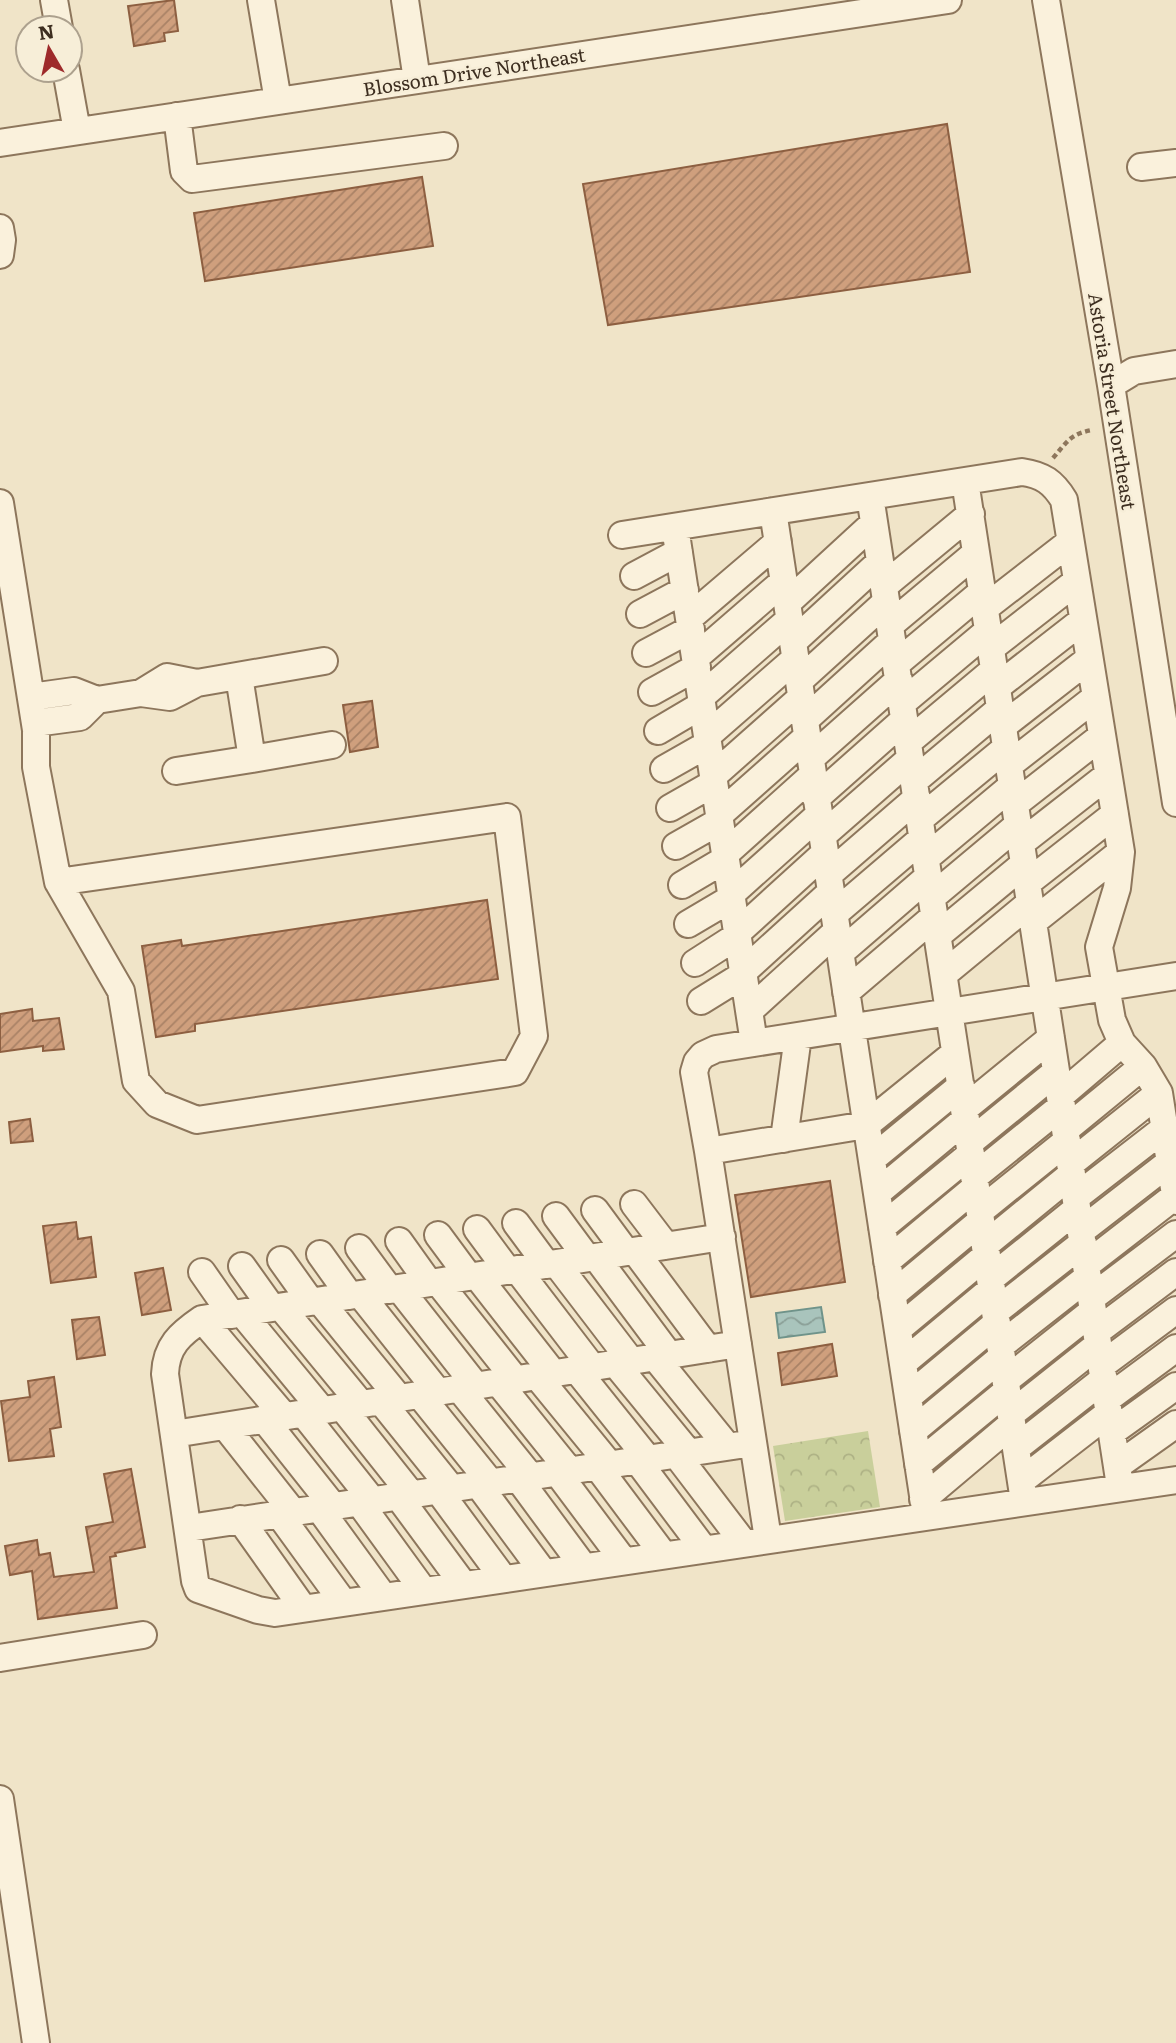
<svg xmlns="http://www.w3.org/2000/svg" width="1176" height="2043" viewBox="0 0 1176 2043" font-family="Literata,serif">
<defs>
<pattern id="park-crowns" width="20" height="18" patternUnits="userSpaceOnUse" patternTransform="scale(1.75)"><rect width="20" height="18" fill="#c9cf9b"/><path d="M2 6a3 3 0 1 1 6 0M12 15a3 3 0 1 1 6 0" fill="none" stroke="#aeb285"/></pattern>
<pattern id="water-waves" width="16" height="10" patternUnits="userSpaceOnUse" patternTransform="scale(1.75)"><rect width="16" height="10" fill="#a9c4bc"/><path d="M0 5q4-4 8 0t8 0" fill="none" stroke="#8ba098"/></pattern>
<pattern id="building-hatch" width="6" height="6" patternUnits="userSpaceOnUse" patternTransform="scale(1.75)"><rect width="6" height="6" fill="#cf9f7d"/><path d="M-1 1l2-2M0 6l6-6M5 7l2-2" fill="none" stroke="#a98266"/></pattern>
</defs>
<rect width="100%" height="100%" fill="#f0e4c8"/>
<path fill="url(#park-crowns)" d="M 868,1431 L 880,1507 L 785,1521 L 773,1446 Z"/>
<path fill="url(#water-waves)" stroke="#6f938a" stroke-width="2" d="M 821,1307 L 825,1332 L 779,1338 L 776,1313 Z"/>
<path fill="url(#building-hatch)" stroke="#8d5f41" stroke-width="2" d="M 174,0 L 178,31 L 164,33 L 165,41 L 134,46 L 128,6 Z
M 947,124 L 970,272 L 608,325 L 583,184 Z
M 422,177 L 433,246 L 205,281 L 194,213 Z
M 372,701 L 378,747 L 350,752 L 343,705 Z
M 487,900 L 498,979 L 195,1024 L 195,1031 L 156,1037 L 142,946 L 181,940 L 182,946 Z
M 32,1009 L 33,1021 L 59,1018 L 64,1049 L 43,1051 L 43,1046 L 0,1052 L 0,1014 Z
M 30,1119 L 33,1141 L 11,1143 L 9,1122 Z
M 830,1181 L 845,1282 L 751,1297 L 735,1195 Z
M 76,1222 L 78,1239 L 91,1237 L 96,1277 L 51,1283 L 43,1226 Z
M 163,1268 L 171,1310 L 142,1315 L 135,1273 Z
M 99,1317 L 105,1355 L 77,1359 L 72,1320 Z
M 832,1344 L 837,1376 L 782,1385 L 778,1353 Z
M 54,1377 L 61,1427 L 50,1429 L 54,1456 L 9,1461 L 1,1401 L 30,1397 L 28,1381 Z
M 131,1469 L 145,1547 L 115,1553 L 116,1556 L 110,1557 L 117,1608 L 38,1619 L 32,1571 L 10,1575 L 5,1546 L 37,1540 L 39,1555 L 50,1553 L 54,1577 L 94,1572 L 86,1527 L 113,1522 L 104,1474 Z"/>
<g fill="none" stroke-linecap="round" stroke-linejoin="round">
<defs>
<path id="minor" d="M 54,0 L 59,28
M 261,0 L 278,101
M 405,0 L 417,80
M 1046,0 L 1111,385 L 1176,803
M 66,70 L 77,131
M 177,116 L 184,171 L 192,179 L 444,146
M 0,143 L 948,0
M 1141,167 L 1176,163
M 0,228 L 2,240 L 0,255
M 1111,385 L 1134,371 L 1176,364
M 965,481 L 1120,1486
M 870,496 L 1024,1501
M 0,503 L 36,730 L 36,767 L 58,882 L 121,991 L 136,1081 L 157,1104 L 197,1120 L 515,1072 L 534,1036 L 507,817 L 58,882
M 773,511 L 926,1515
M 675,527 L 754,1043
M 622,535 L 1022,472 C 1043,475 1053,482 1064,500 L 1121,852 L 1117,888 L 1099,947 L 1112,1020 L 1122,1043 L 1143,1066 L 1159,1093 L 1176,1201
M 634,576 L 679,552
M 884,586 L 971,514
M 787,603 L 874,523
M 985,608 L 1070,542
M 640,614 L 685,590
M 689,618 L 778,542
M 890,625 L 976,553
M 793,642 L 880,562
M 991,648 L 1077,581
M 646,653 L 691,629
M 695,658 L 784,581
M 896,664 L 982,592
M 239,676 L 252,759 L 332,745
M 799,681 L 886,602
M 197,683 L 324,661
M 997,687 L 1083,620
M 652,692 L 697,667
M 31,697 L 74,691 L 97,700 L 80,717 L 35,723
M 701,697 L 789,620
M 97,700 L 141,693 L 170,697 L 197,683 L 167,677 L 141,693
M 902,703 L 988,631
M 805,720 L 892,641
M 1003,726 L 1089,659
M 658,731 L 702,705
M 707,736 L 795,659
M 908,742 L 994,670
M 811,758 L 899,680
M 1009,765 L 1096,697
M 664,769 L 708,744
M 176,771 L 252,759
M 713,776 L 801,698
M 914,781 L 1000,709
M 816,798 L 904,720
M 1015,804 L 1102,736
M 670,808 L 714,783
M 719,815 L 807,737
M 920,819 L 1006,748
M 822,836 L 910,759
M 1021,843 L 1108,775
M 676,846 L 720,821
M 725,854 L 813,775
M 926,858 L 1012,786
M 828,875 L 917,798
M 1027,883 L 1115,814
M 682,885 L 726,859
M 731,894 L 819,815
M 932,897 L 1018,825
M 834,914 L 923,838
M 1033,922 L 1121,852
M 688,924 L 732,898
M 737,933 L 825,853
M 937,936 L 1024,864
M 840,953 L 928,877
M 695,963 L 737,936
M 743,972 L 831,892
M 944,974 L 1030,903
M 846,992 L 935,916
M 701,1001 L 743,975
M 749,1011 L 837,931
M 1060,1096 L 1122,1043
M 964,1109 L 1051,1038
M 1065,1130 L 1143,1066
M 784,1139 L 798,1036
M 969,1143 L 1056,1072
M 708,1151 L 866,1125 L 955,1053
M 872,1159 L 961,1086
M 1070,1164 L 1159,1093
M 974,1177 L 1062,1106
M 877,1193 L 966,1119
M 1076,1197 L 1165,1128
M 634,1204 L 666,1246
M 595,1210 L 626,1252
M 980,1211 L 1067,1141
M 556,1216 L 587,1258
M 516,1223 L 547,1265
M 882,1227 L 971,1154
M 477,1229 L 508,1271
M 1081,1231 L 1170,1162
M 438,1235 L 469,1277
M 722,1237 L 202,1319 C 180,1334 166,1346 165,1374 L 195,1581 L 198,1589 L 258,1610 L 275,1613 L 1176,1480
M 399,1241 L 429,1283
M 985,1245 L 1072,1174
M 359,1248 L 390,1290
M 635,1251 L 708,1349
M 320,1254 L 350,1296
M 596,1257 L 669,1355
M 281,1260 L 311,1302
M 887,1261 L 976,1187
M 556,1263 L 631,1361
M 1086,1265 L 1175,1196
M 242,1266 L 272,1308
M 517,1269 L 592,1367
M 202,1272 L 232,1315
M 477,1276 L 553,1373
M 990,1279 L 1077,1209
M 438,1282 L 515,1379
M 399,1288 L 476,1386
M 360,1294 L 438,1392
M 892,1295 L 981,1221
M 1091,1298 L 1176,1234
M 320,1301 L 399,1398
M 281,1307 L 361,1404
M 995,1312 L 1083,1243
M 242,1313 L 322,1410
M 202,1319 L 284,1416
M 898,1329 L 987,1255
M 1096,1332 L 1176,1272
M 1000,1346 L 1088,1277
M 655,1357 L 727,1446
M 615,1363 L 688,1452
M 903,1363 L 992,1289
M 1102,1365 L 1176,1310
M 576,1369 L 648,1459
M 537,1376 L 609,1464
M 1006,1380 L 1093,1311
M 498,1382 L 569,1470
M 459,1388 L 530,1476
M 420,1395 L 490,1482
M 908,1397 L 997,1323
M 1107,1399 L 1176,1348
M 381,1401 L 451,1488
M 342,1407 L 411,1494
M 303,1413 L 372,1500
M 1011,1414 L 1098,1345
M 264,1419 L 333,1506
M 225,1426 L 293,1512
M 913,1431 L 1002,1357
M 1112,1432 L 1176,1386
M 174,1434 L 738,1344
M 1016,1448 L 1104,1379
M 676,1454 L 743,1542
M 637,1460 L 703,1548
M 918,1464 L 1007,1391
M 597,1466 L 663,1554
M 1117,1466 L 1176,1424
M 557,1472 L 623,1560
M 518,1478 L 583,1566
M 1021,1481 L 1109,1413
M 478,1484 L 543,1572
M 438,1490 L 503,1578
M 398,1496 L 463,1584
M 923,1499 L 1012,1424
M 359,1502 L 423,1590
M 319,1508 L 383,1596
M 279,1514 L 343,1602
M 240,1519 L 303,1608
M 189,1528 L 753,1443
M 768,1539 L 708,1151 L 694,1072 L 697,1062 L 703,1055 L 716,1049 L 1176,976
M 0,1658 L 143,1635
M 0,1799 L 36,2043"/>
</defs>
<use href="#minor" stroke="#8d765c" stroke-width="30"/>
<path stroke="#8d765c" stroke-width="4.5" stroke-dasharray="5 3.5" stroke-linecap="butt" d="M 1053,458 C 1067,442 1070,434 1092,430"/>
<use href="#minor" stroke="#faf1dc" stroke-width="26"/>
</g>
<g text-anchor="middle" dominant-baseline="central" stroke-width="5" stroke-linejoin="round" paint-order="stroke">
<g font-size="19" fill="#3d2e20" stroke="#f7eed8">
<text transform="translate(474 71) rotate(-9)">Blossom Drive Northeast</text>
<text transform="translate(1113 401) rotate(81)">Astoria Street Northeast</text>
</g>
</g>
<g transform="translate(49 49) rotate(351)"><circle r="33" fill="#f7eed8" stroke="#ada18e" stroke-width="2"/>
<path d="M0-5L12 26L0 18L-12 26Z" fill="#9e2a2b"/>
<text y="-10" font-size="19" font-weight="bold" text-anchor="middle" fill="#3d2e20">N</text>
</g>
</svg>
